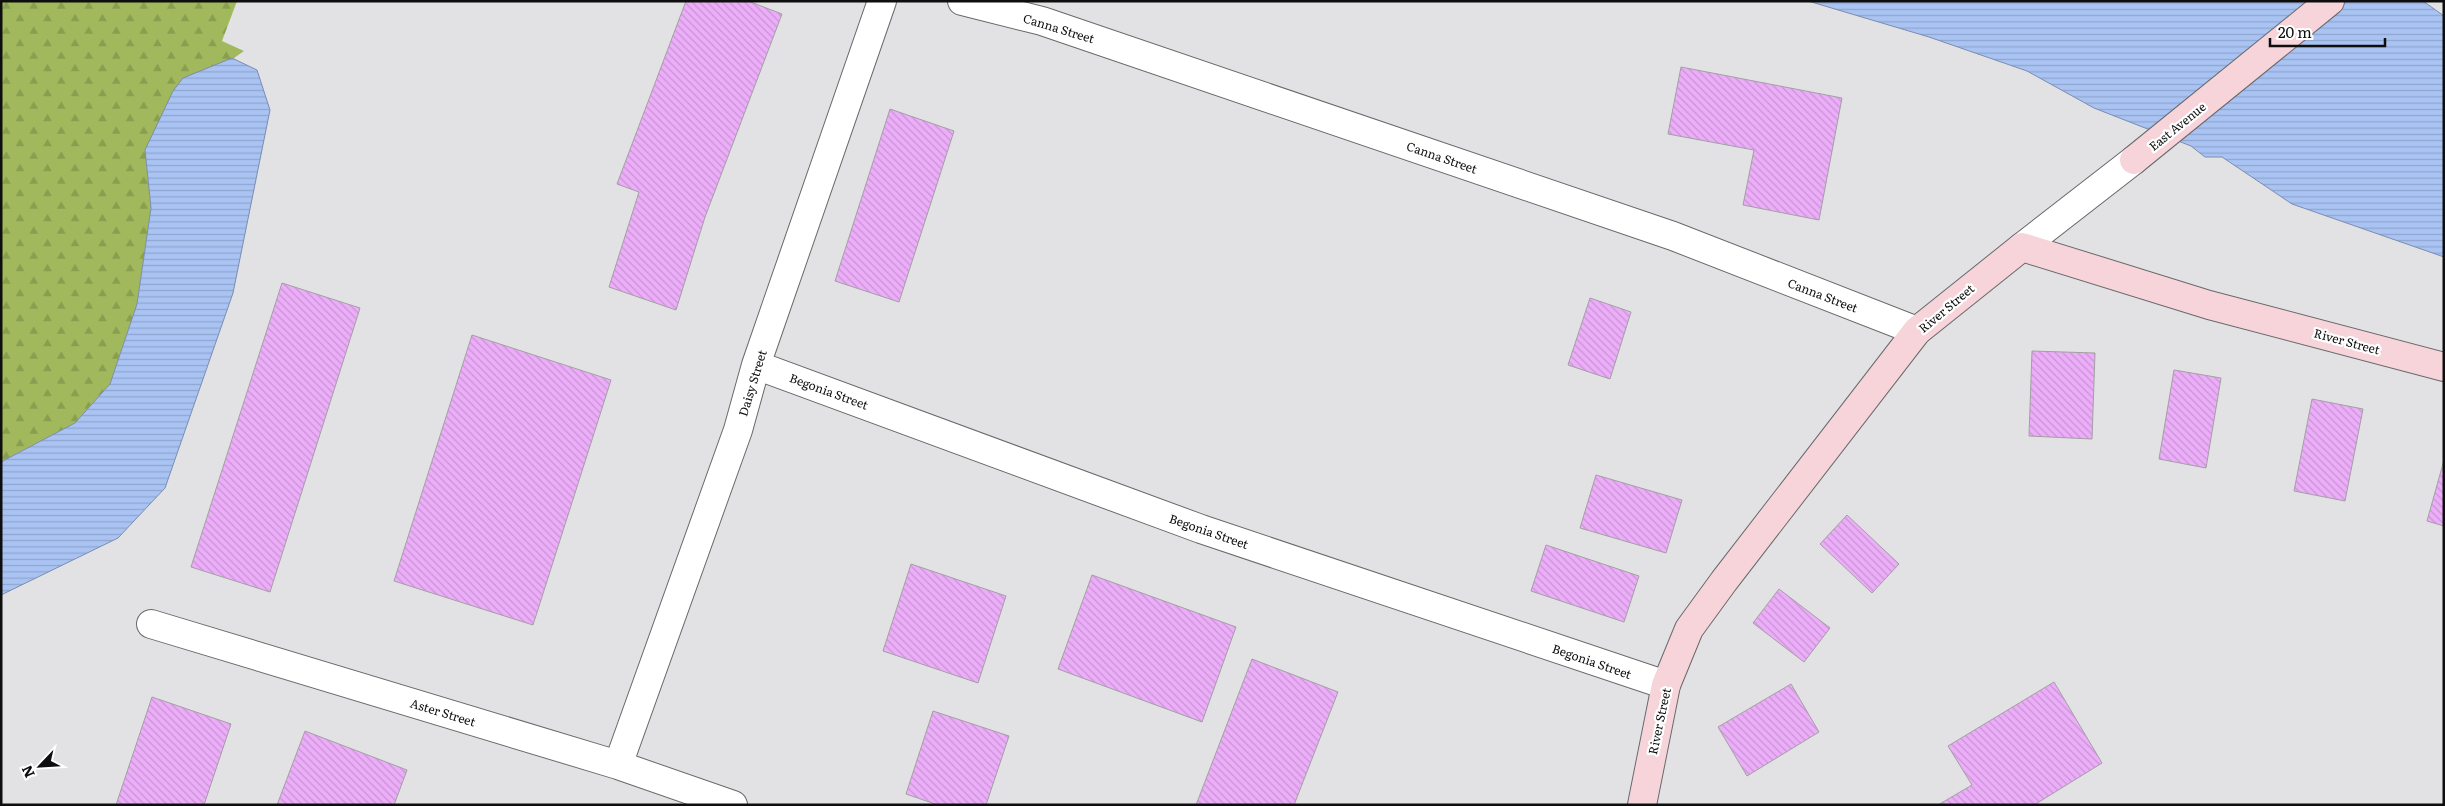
<svg xmlns="http://www.w3.org/2000/svg" width="2445" height="806" viewBox="0 0 2445 806" font-family="Literata,serif">
<defs>
<pattern id="forest-firs" width="22" height="20" patternUnits="userSpaceOnUse" patternTransform="scale(1.25)"><rect width="22" height="20" fill="#a1b95c"/><path d="M5 1l3.5 6h-7zM16 11l3.5 6h-7z" fill="#899e4f"/></pattern>
<pattern id="water-rules" width="6" height="5" patternUnits="userSpaceOnUse" patternTransform="scale(1.25)"><rect width="6" height="5" fill="#a9c3f3"/><path d="M0 2.5h6" fill="none" stroke="#90a6cf"/></pattern>
<pattern id="building-back-hatch" width="6" height="6" patternUnits="userSpaceOnUse" patternTransform="scale(1.25)"><rect width="6" height="6" fill="#ecadf9"/><path d="M-1 5l2 2M0 0l6 6M5-1l2 2" fill="none" stroke="#c994d4"/></pattern>
</defs>
<rect width="100%" height="100%" fill="#e2e2e5"/>
<path fill="url(#forest-firs)" d="M 1,1 L 237,1 L 222,41 L 244,51 L 234,58 L 232,58 L 145,150 L 151,208 L 137,304 L 110,384 L 75,423 L 1,462 Z"/>
<path fill="url(#water-rules)" stroke="#7a8daf" d="M 1808,1 L 2423,1 L 2444,16 L 2444,257 L 2292,204 L 2222,157 L 2205,157 L 2191,146 L 2094,108 L 2027,71 L 1929,37 Z
M 232,58 L 257,70 L 270,110 L 233,293 L 165,488 L 118,538 L 1,595 L 1,462 L 75,423 L 110,384 L 137,304 L 151,208 L 145,150 L 173,91 L 183,78 Z"/>
<path fill="url(#building-back-hatch)" stroke="#a2a0a3" d="M 686,1 L 748,1 L 782,14 L 705,217 L 676,310 L 609,287 L 639,192 L 617,184 Z
M 1681,67 L 1842,98 L 1819,220 L 1743,205 L 1754,150 L 1668,134 Z
M 890,109 L 954,131 L 899,302 L 835,281 Z
M 282,283 L 360,308 L 270,592 L 191,567 Z
M 1590,298 L 1631,312 L 1610,379 L 1568,365 Z
M 472,335 L 611,380 L 533,625 L 394,581 Z
M 2032,351 L 2095,353 L 2092,439 L 2029,436 Z
M 2174,370 L 2221,378 L 2206,468 L 2159,459 Z
M 2312,399 L 2363,409 L 2345,501 L 2294,491 Z
M 2444,460 L 2444,526 L 2427,521 Z
M 1596,475 L 1682,500 L 1666,553 L 1580,528 Z
M 1847,515 L 1899,564 L 1872,593 L 1820,544 Z
M 1546,545 L 1639,576 L 1624,622 L 1531,591 Z
M 911,564 L 1006,596 L 978,683 L 883,651 Z
M 1092,575 L 1236,627 L 1202,722 L 1058,669 Z
M 1779,589 L 1830,628 L 1804,662 L 1753,623 Z
M 1252,659 L 1338,692 L 1294,805 L 1196,805 Z
M 2054,682 L 2102,763 L 2034,805 L 1938,805 L 1972,785 L 1948,746 Z
M 1791,684 L 1819,732 L 1747,776 L 1718,727 Z
M 152,697 L 231,724 L 204,805 L 116,805 Z
M 933,711 L 1009,736 L 986,805 L 938,805 L 906,794 Z
M 305,731 L 407,770 L 394,805 L 277,805 Z"/>
<g fill="none" stroke-linecap="round" stroke-linejoin="round">
<defs>
<path id="minor" d="M 962,1 L 1042,21 L 1673,236 L 1917,331
M 756,365 L 1201,529 L 1666,685
M 151,624 L 618,765 L 733,805
M 618,765 L 738,430 L 756,365 L 882,1"/>
<path id="tertiary" d="M 2022,247 L 2134,160"/>
<path id="secondary" d="M 2134,160 L 2330,1
M 1642,805 L 1666,685 L 1689,629 L 1724,581 L 1917,331 L 2022,247 L 2209,305 L 2444,367"/>
</defs>
<use href="#minor" stroke="#69696b" stroke-width="30"/>
<use href="#tertiary" stroke="#69696b" stroke-width="30"/>
<use href="#secondary" stroke="#69696b" stroke-width="30"/>
<use href="#minor" stroke="#fff" stroke-width="28"/>
<use href="#tertiary" stroke="#fff" stroke-width="28"/>
<use href="#secondary" stroke="#f6d4da" stroke-width="28"/>
</g>
<g text-anchor="middle" dominant-baseline="central" stroke-width="4.5" stroke-linejoin="round" paint-order="stroke">
<g font-size="12" fill="#0e0e0f" stroke="#fff">
<text transform="translate(1059 28) rotate(17)">Canna Street</text>
<text transform="translate(2177 126) rotate(-39)">East Avenue</text>
<text transform="translate(1442 157) rotate(19)">Canna Street</text>
<text transform="translate(1823 295) rotate(21)">Canna Street</text>
<text transform="translate(1946 308) rotate(-40)">River Street</text>
<text transform="translate(2347 341) rotate(15)">River Street</text>
<text transform="translate(752 383) rotate(-73)">Daisy Street</text>
<text transform="translate(829 391) rotate(20)">Begonia Street</text>
<text transform="translate(1209 531) rotate(19)">Begonia Street</text>
<text transform="translate(1592 661) rotate(19)">Begonia Street</text>
<text transform="translate(443 712) rotate(17)">Aster Street</text>
<text transform="translate(1659 721) rotate(-78)">River Street</text>
</g>
</g>
<rect width="2445" height="806" fill="none" stroke="#0e0e0f" stroke-width="5"/>
<g transform="translate(40 766) rotate(245)" stroke="#ffffff" stroke-width="4" paint-order="stroke">
<path d="M0-4L9 19L0 12L-9 19Z" fill="#0e0e0f"/>
<text y="-8" font-size="14" font-weight="bold" text-anchor="middle" fill="#0e0e0f">N</text>
</g>
<path d="M2270 38v8h115v-8" fill="none" stroke="#0e0e0f" stroke-width="2.5"/>
<text x="2278" y="38" font-size="15" fill="#0e0e0f" stroke="#ffffff" stroke-width="4" paint-order="stroke">20 m</text>
</svg>
